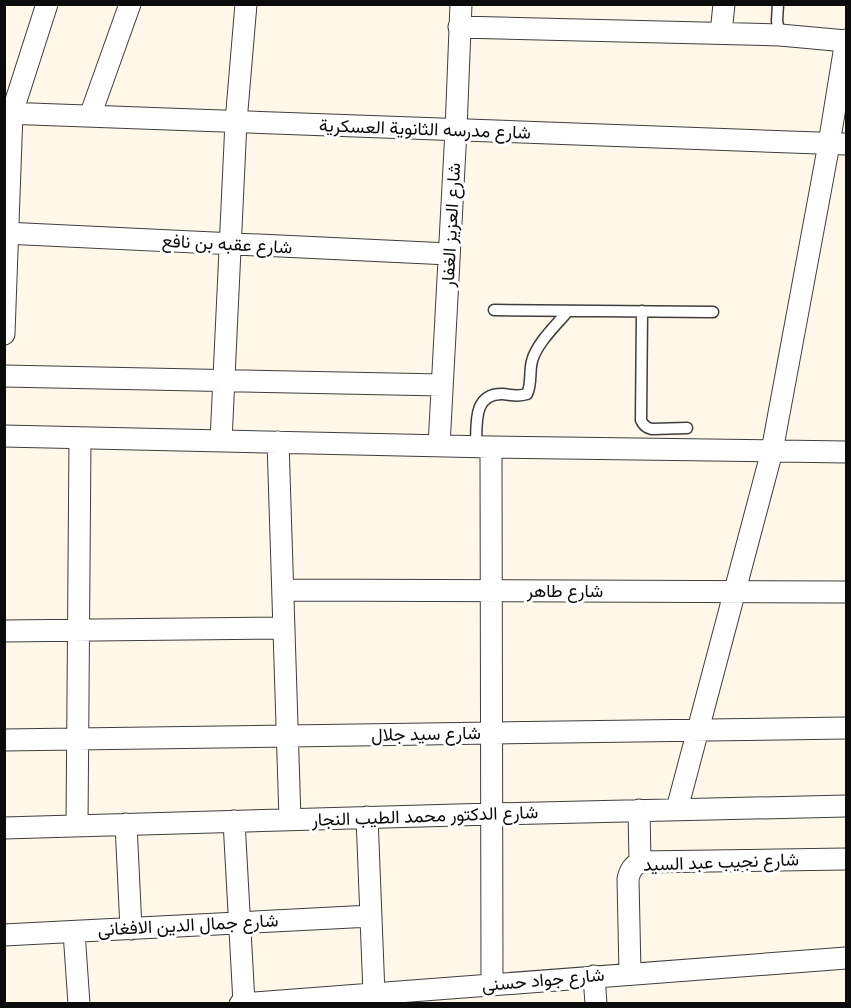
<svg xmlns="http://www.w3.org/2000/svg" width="851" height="1008" viewBox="0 0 851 1008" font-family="'Times New Roman',Vazirmatn,serif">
<rect width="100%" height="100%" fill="#fff8e9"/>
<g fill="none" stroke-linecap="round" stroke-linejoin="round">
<defs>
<path id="service" d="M 778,4 L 777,21 L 780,35
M 494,310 L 713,312
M 642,311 L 641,420 C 643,425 646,428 652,429 L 687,428
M 476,447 C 477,425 472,393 503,394 C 511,395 519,397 527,394 C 532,384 529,372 532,361 C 536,344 557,324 568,311"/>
<path id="minor" d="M 459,27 L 780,35 L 846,41
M 721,33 L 724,4
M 4,113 L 846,144
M 90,116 L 130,4
M 4,233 L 449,254
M 4,334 L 12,113 L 47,4
M 4,376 L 442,385
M 4,436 L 491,447 L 846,452
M 221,441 L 236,122 L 246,4
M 278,442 L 290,819
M 439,446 L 456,130 L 461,4
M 491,447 L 492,984
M 283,590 L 846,592
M 4,631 L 284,628
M 4,740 L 846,728
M 677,809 L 772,451 L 829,144 L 846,40
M 639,810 L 640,862
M 367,817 L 374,994
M 234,821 L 244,1003
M 126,824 L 131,929
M 77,826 L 80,438
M 4,828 L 492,814 L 846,806
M 74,932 L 79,1004
M 4,935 L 371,916
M 630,973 L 628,879 C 630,870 633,866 640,862 L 846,859
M 594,976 L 596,1004
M 240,1004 L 846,958"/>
</defs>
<use href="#service" stroke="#3e3e3e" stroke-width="13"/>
<use href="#minor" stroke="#3e3e3e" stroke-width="23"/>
<use href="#service" stroke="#fff" stroke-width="10"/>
<use href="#minor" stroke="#fff" stroke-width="21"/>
</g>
<g text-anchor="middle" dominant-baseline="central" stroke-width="6" stroke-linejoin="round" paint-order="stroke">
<g font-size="18" fill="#0b0b0b" stroke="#fff">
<text transform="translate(425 129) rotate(2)">شارع مدرسه الثانوية العسكرية</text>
<text transform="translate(451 225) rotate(-87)">شارع العزيز الغفار</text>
<text transform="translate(227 244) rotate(3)">شارع عقبه بن نافع</text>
<text x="565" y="591">شارع طاهر</text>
<text transform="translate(426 734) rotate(-1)">شارع سيد جلال</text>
<text transform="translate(425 816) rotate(-2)">شارع الدكتور محمد الطيب النجار</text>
<text transform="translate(721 862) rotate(-2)">شارع نجيب عبد السيد</text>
<text transform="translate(188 925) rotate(-3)">شارع جمال الدين الافغانى</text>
<text transform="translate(543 980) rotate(-5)">شارع جواد حسنى</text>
</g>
</g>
<rect width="851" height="1008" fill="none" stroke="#0b0b0b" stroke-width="12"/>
</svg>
